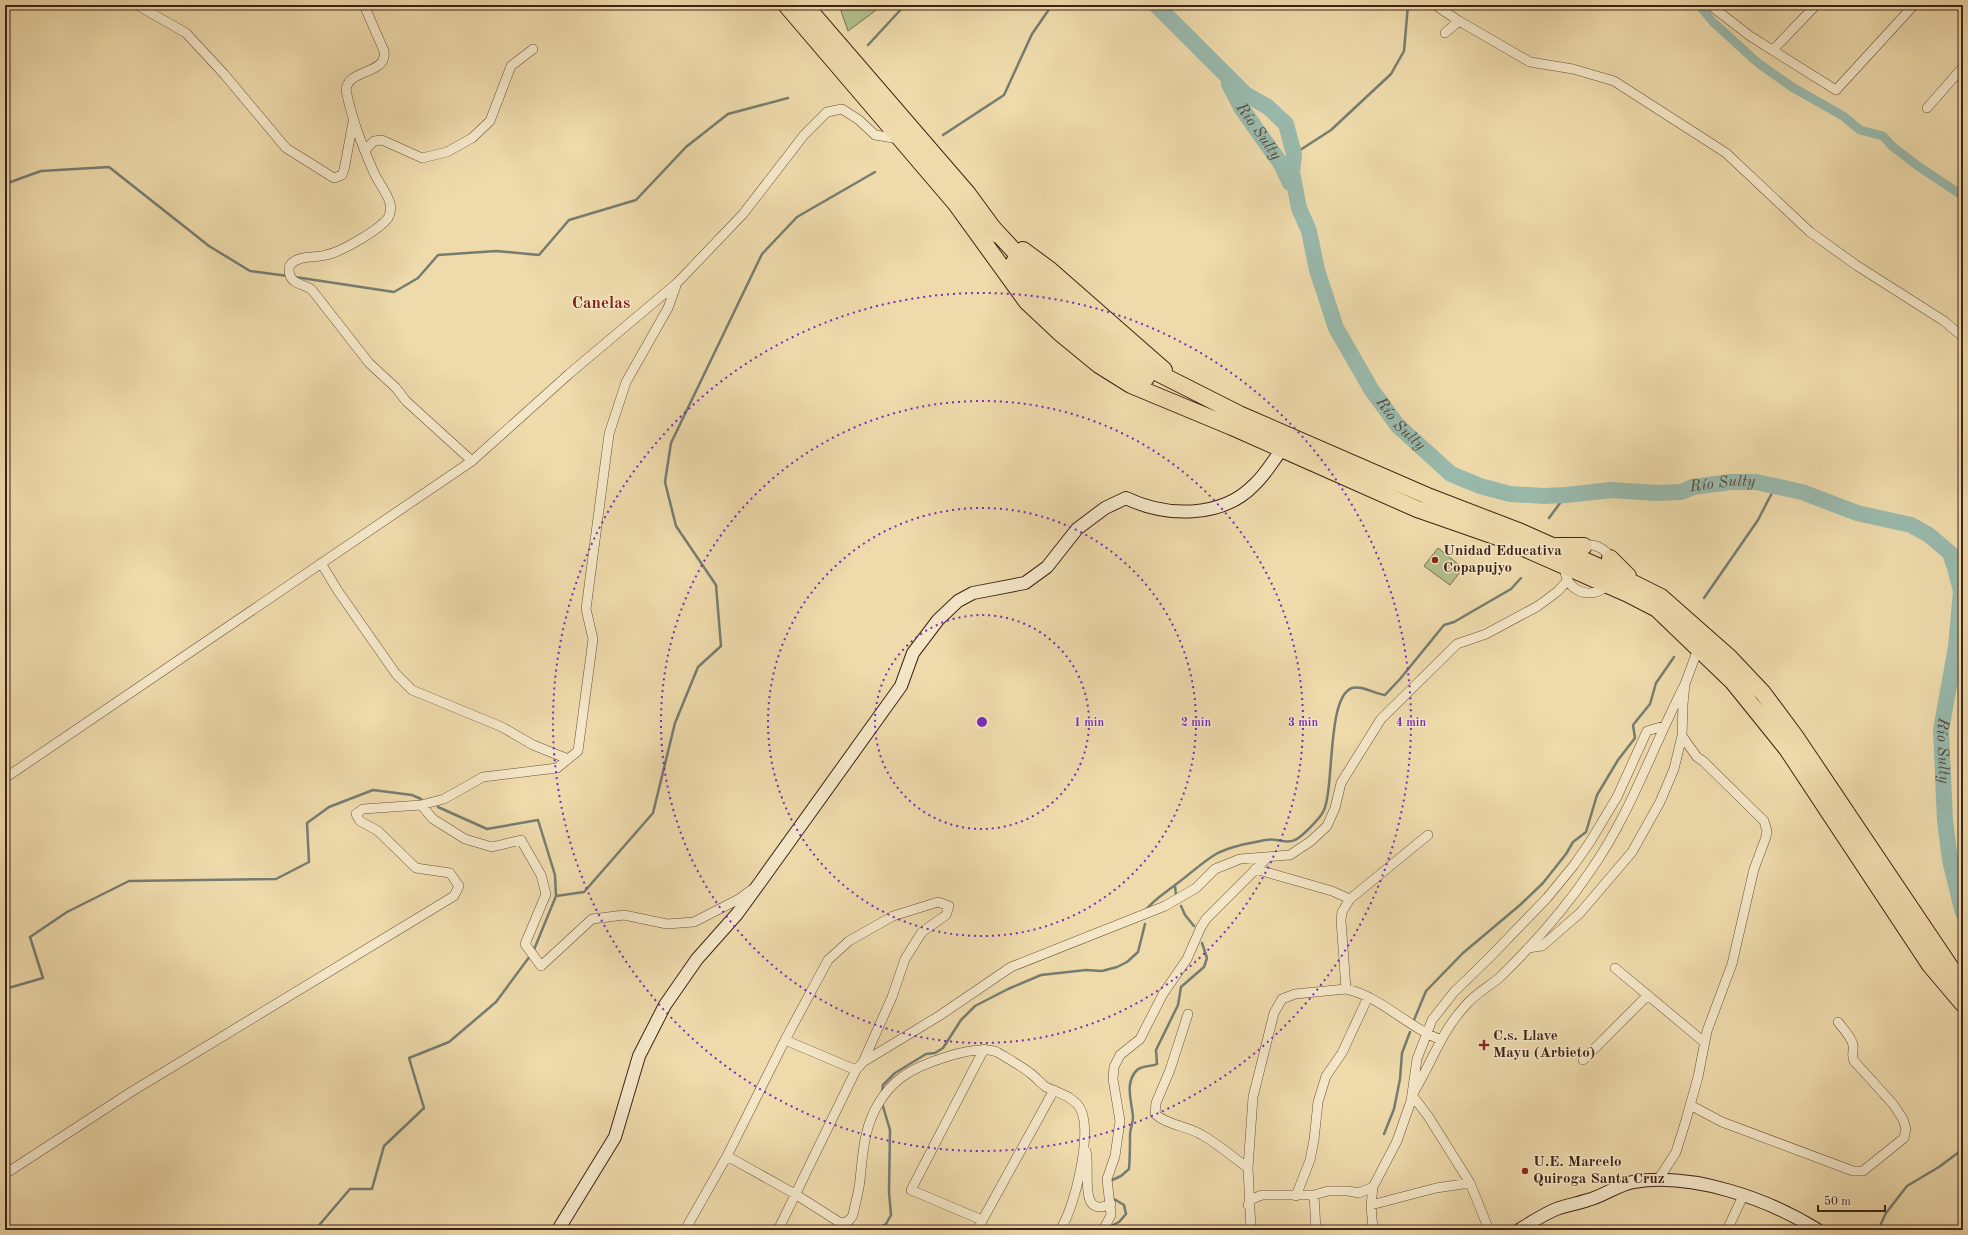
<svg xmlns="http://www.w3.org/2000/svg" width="1968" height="1235" viewBox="0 0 1968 1235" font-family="'Old Standard TT',serif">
<rect width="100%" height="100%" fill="#eedaab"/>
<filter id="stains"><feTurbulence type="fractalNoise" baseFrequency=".005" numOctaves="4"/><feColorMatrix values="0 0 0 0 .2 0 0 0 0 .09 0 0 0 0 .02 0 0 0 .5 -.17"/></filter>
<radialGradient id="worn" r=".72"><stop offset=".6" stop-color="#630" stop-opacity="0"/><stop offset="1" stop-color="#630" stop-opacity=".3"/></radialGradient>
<path fill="#b2c18e" stroke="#787252" d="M 839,5 L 883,5 L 848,31 Z
M 1438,548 L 1463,568 L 1450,585 L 1424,566 Z"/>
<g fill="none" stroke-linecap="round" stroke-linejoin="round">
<path stroke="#757d71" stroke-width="2.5" d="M 868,45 L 905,5
M 943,135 L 1004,95 L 1032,34 L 1052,5
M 1294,154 L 1331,130 L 1391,74 L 1404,51 L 1408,5
M 5,184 L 41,171 L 109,167 L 209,246 L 250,271 L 288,276
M 295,277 L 394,292 L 418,278 L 438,255 L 496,251 L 539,255 L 569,220 L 636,200 L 686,147 L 728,114 L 788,98
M 1549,518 L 1566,495
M 1950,553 L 1963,550
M 1704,598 L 1758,520 L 1775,487
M 438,807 L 487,829 L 538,820 L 555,875 L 556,896 L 584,892 L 653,813 L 675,723 L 698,667 L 721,646 L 716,585 L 676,526 L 665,482 L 671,443 L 762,254 L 797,217 L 875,172
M 1175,886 L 1176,895
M 1181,906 L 1185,915 L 1194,926
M 1145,911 C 1153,900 1165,893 1175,885 C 1189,875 1201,863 1216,854 C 1231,846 1250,843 1266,840 C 1276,837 1285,845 1295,840 C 1302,837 1320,818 1323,812 C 1335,791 1326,697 1352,688 C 1362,685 1375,694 1385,695 L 1400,679 L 1444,625 L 1454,622 L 1511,589 L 1521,578
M 533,952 L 556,896
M 5,989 L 43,978 L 30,937 L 67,912 L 129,881 L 276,879 L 309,862 L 307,823 L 329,807 L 373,790 L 412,795 L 421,799
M 1414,1020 L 1426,991 L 1463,953 L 1520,905 L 1543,883 L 1566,854 L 1573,842 L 1586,832 L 1597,795 L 1618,760 L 1635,738 L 1633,725 L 1650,704 L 1656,683 L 1674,657
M 882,1093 L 883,1085 L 895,1073 L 926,1054 L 935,1053 L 943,1048 L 961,1020 L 975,1006 L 1008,989 L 1041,975 L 1086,970 L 1102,971 L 1117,967 L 1127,962 L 1138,952 L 1145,924
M 1384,1134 L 1394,1109 L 1400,1079 L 1402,1053 L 1410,1032
M 1110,1181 L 1121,1176 L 1129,1169 C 1130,1157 1130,1147 1130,1135 C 1130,1129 1133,1123 1133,1117 C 1132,1102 1124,1083 1137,1070 C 1143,1065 1151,1067 1157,1064 L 1156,1050 L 1178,1005 L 1181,987 L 1204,967 L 1207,958 L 1202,943
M 1113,1225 L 1119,1222 L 1126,1214 L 1124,1205 L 1114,1199
M 315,1230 L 350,1189 L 372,1189 L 384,1146 L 424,1108 L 409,1058 L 449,1042 L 496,1002 L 530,956
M 876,1230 L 886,1224 L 891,1215 L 889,1192 L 890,1130 L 882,1103
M 1878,1230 L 1886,1213 L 1907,1186 L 1939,1167 L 1963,1149"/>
<path stroke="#99baad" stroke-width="9" d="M 1699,5 L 1713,22 L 1758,63 L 1792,87 L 1843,116 L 1860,130 L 1883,136 L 1892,146 L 1918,166 L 1963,196"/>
<g stroke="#99baad" stroke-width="16">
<path id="s1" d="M 1156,5 L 1245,94 L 1268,107 L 1286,124 L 1294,154 L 1292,172 L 1299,208 L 1309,231 L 1317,270 L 1336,328 L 1371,389 L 1398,426 L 1451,474 L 1480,486 L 1510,494 L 1544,496 L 1566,495 L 1611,490 L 1656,493 L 1681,492 L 1693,487 L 1731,482 L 1756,482 L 1802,492 L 1857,513 L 1911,525 L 1929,535 L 1950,553 L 1955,568 L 1961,591 L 1956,647 L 1941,730 L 1945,821 L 1950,860 L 1963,913"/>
<path id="s2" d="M 1229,84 L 1242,109 L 1281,164 L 1290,183"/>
</g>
<defs>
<path id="street" d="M 137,5 L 186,33 L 224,74 L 286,148 L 334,178 L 342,175 L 344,170 L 353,122
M 364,5 L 384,51 C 388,75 348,68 346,90 C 352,120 362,145 374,173 C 379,183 387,193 390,203 C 391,208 391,213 388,218 C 379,230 341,252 326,255 C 316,258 299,255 291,264 C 288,267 289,272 290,276 C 294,285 305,284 312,290 L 369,363 L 396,388 L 406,401 L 472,461
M 1435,5 L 1459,21 L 1530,62 L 1573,69 L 1614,81 L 1726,153 L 1810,232 L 1856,265 L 1944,321 L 1963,337
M 1710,5 L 1750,36 L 1836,90 L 1914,5
M 1445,33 L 1459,21
M 1773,50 L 1816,5
M 1927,108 L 1963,67
M 365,150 L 374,141 L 382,140 L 422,158 L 447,152 L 472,138 L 490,121 L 511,66 L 533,49
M1565 569a24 24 0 1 1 48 0a24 24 0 1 1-48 0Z
M 321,563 L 338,591 L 396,674 L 412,690 L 502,727 L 533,745 L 568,759
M 5,778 L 472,461 L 569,374 L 677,283 L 743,214 L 804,135 L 827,112 L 842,109 L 859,120 L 875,135 L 900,139
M 421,805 L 433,819 L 465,839 L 492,847 L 521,840 L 541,875 L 546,894 L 525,944 L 541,966 L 592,919 L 624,915 L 667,924 L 694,922 L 739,899 L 751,890
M 1255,869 L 1332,891 L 1350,899
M 1528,948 L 1542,946 L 1580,913 L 1632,852 L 1660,802 L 1674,769 L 1682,736 L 1683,704 L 1685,684 L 1698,649
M 1615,968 L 1704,1042
M 1346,989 L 1341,920 L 1342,912 L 1350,899 L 1428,835
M 1188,1014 L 1170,1070 L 1156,1103 L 1155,1114 C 1167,1125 1187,1126 1202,1135 C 1218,1144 1233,1157 1248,1168
M 785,1040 L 856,1070
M 1583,1060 L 1648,995
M 863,1062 L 939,1016 L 1011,967 L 1165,906 L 1196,888 L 1215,869 L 1240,859 L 1290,855 L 1311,841 L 1327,826 L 1335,808 L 1341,783 L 1381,719 L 1457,644 L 1486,634 L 1538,606 L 1558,591 L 1568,580
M 1690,1105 L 1722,1122 L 1853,1171 L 1863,1171 L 1904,1138 L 1906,1129 L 1903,1119 L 1893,1104 L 1854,1061 C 1851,1055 1854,1051 1853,1045 C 1851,1036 1843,1029 1838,1022
M 1086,1151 C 1091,1169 1077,1220 1111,1204
M 727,1156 L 795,1194 L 839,1222 C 846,1223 849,1222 853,1215 C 855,1204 859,1192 860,1180 C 863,1151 864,1126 880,1101 C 885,1093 894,1083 902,1077 C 920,1064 976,1043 997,1052 C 1005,1057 1023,1067 1030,1073 C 1036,1077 1040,1083 1046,1087 C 1058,1093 1075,1097 1081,1110 C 1092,1135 1075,1208 1060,1230
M 5,1174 L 131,1092 L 454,896 L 459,886 L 450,873 L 416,868 L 378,831 L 360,821 L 356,814 L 363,809 L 421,805 L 444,799 L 483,777 L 557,768 L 578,751 L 593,639 L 586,609 L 609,434 L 626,382 L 668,308 L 677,283
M 1658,1180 L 1676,1152 L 1686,1120 L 1698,1077 L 1707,1031 L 1732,964 L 1754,869 L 1766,837 L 1767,831 L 1764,821 L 1703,761 L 1697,757 L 1682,736
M 1314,1195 L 1316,1230
M 1296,1196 L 1310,1160 L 1314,1140 L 1318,1102 L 1326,1076 L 1342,1053 L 1368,997
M 1248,1205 L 1252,1199 L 1262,1195 L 1314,1195 L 1328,1191 L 1348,1191 L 1359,1193 L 1373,1187
M 1371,1205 L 1436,1188 L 1470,1183
M 982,1220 L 911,1190 L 984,1049
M 685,1230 L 727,1156 L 785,1040 L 828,960 L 849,941 L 893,916 L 938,902 L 949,906 L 946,915 L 922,932 L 905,959 L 892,997 L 863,1062 L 856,1070 L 778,1230
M 977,1230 L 1054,1090
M 1103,1230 L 1111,1215 L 1107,1179 L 1115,1156 L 1120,1121 L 1113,1079 L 1114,1067 L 1120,1055 L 1140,1039 L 1163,994 L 1187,959 L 1201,927 L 1206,919 L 1268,857
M 1251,1230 L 1248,1168 L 1253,1097 L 1274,1013 L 1282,999 L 1295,994 L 1346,989 C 1382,997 1407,1027 1441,1040
M 1373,1230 L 1371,1205 L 1373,1187 L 1397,1141 L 1411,1101 L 1417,1059 L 1432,1020 L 1454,992 L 1489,958 L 1547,898 L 1574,865 L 1590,842 L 1617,797 L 1647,731 L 1664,726
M 1489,1230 L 1470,1183 L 1428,1116 L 1412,1095 C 1431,1065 1441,1031 1466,1005 C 1475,994 1488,987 1499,978 C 1533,945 1565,909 1591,870 C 1631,813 1653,746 1685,684
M 1727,1230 L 1743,1196"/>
<path id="secondary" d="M 558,1230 L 615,1137 L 639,1056 L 665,1005 L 697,959 L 737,914 L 761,881 L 901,686 L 913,653 L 938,620 L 958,601 L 973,593 L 1025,583 L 1047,567 L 1077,529 L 1105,508 L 1126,498 C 1165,517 1221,519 1254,485 C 1265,475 1273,461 1282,449
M 1519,1230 C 1532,1222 1545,1213 1559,1208 C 1569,1205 1579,1203 1588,1200 C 1604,1196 1617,1185 1633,1182 C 1693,1172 1768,1199 1818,1230"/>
<path id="highway" d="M 786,5 L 956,204 L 1027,302 L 1060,333 L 1099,365 L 1131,385 L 1232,427 L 1417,509 L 1503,539 L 1628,594 L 1657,609 L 1733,682 L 1787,749 L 1930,965 L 1963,1004
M 805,5 L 968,194 L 998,235
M 992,227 L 1041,280 L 1118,348 L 1140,364 L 1239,414 L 1430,497 L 1521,532 L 1613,573 L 1661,597 L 1729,657 L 1763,693 L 1795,736 L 1951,968 L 1963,982
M 1023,250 L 1050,270 L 1164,370
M 1014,262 L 1032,290 L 1071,325 L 1110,357 L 1139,376 L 1146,378
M 1557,546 L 1584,546
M 1610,558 L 1628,576"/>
</defs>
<use href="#street" stroke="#6a503b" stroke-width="10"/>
<use href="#secondary" stroke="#3e2216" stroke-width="14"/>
<use href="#highway" stroke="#3e2216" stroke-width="18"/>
<use href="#street" stroke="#f4e7c8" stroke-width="9"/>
<use href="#secondary" stroke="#f4e7c8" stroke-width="12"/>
<use href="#highway" stroke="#eedaab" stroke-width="16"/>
</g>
<g fill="none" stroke="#7b2cbf" stroke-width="2" stroke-dasharray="2 4">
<circle cx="982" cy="722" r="107"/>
<circle cx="982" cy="722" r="214"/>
<circle cx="982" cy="722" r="321"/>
<circle cx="982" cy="722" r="429"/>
</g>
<g fill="#8f2418" stroke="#f4e7c8" stroke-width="1.5">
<circle cx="1435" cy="560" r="4"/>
<path d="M1482 1039h4v4h4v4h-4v4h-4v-4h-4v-4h4z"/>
<circle cx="1525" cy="1171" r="4"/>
</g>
<g text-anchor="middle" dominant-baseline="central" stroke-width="3" stroke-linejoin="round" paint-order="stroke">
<g font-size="15" font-weight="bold" fill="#3e2216" stroke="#f4e7c8" text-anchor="start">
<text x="1443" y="551">Unidad Educativa<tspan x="1443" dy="17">Copapujyo</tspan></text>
<text x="1493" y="1036">C.s. Llave<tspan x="1493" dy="17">Mayu (Arbieto)</tspan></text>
<text x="1533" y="1162">U.E. Marcelo<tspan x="1533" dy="17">Quiroga Santa Cruz</tspan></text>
</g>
<g font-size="16" font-style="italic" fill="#55483c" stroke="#f4e7c8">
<text stroke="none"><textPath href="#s2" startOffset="56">Río Sulty</textPath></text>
<text stroke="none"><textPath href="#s1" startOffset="505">Río Sulty</textPath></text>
<text stroke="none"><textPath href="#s1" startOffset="853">Río Sulty</textPath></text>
<text stroke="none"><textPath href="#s1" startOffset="1297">Río Sulty</textPath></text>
</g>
<g font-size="17" font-weight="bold" fill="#7a1f14" stroke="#f4e7c8">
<text x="601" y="303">Canelas</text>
</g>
</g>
<circle cx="982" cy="722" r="6" fill="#7b2cbf" stroke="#f4e7c8" stroke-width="2"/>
<g font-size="12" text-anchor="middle" font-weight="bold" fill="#7b2cbf" stroke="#f4e7c8" stroke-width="3" stroke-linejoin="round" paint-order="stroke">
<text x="1089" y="726">1 min</text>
<text x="1196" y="726">2 min</text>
<text x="1303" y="726">3 min</text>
<text x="1411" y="726">4 min</text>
</g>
<rect width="1968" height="1235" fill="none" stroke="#eedaab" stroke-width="20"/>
<rect x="6" y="6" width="1956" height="1223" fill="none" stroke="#3e2216" stroke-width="2"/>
<rect x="10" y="10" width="1948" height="1215" fill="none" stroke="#3e2216"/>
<path d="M1818 1205v6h67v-6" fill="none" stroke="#3e2216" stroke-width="2"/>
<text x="1824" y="1205" font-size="12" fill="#3e2216" stroke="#f4e7c8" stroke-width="3" paint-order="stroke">50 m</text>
<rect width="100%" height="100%" filter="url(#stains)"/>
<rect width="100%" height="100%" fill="url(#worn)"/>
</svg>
